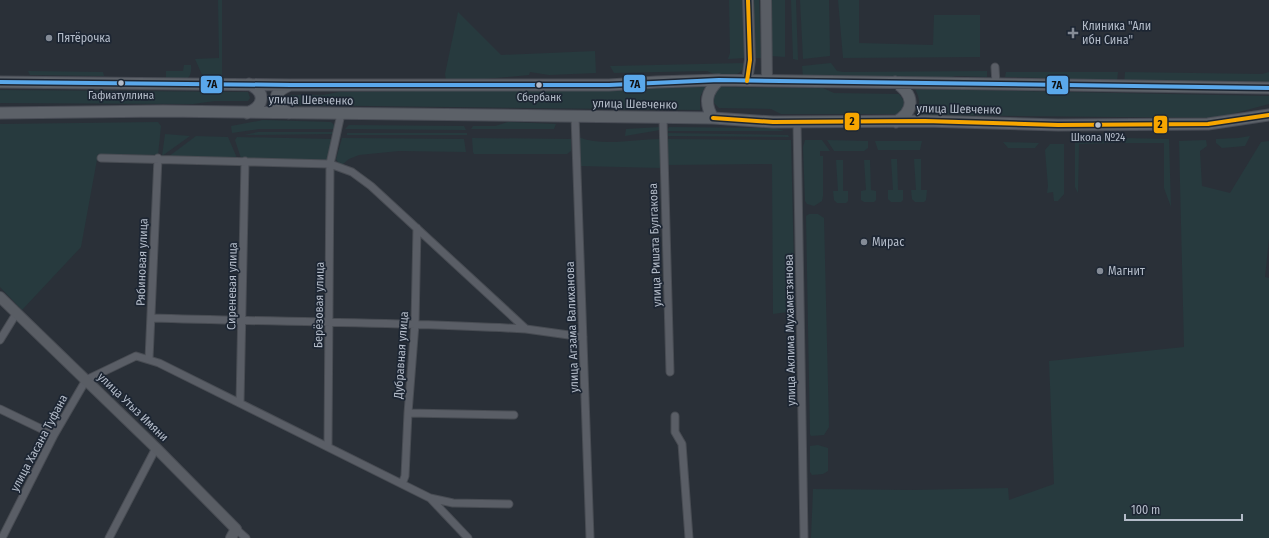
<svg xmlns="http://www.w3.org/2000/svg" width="1269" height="538" viewBox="0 0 1269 538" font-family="'Fira Sans Condensed',sans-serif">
<rect width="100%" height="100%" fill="#2a3038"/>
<path fill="#273a3e" d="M 218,0 L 222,0 L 222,77 L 203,77 L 195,59 L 219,58 Z
M 729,0 L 744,0 L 746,58 L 728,59 L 730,53 Z
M 753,0 L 759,0 L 761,58 L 754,58 Z
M 770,0 L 785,0 L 785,57 L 771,56 Z
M 791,0 L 796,0 L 798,60 L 793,59 Z
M 800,0 L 829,0 L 830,56 L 803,59 Z
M 838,0 L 859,0 L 859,43 L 933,45 L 934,15 L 980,15 L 980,57 L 843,58 Z
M 458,12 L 501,55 L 595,51 L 596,73 L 549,75 L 530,72 L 529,75 L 452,82 L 446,80 L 445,74 Z
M 745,63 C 741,81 719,77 707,71 L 614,73 L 610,66 Z
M 831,63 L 837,71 L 843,72 L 987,71 L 987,77 L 956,76 L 942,79 L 803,77 L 802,66 Z
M 184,65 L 191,65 C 193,84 179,80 166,79 L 166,71 L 183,71 Z
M 28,71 L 103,72 L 104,76 L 30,75 Z
M 1006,72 L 1118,72 L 1117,82 L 1051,82 L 1041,78 L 1005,77 Z
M 1125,72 L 1262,74 L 1269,72 L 1269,83 L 1124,83 Z
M 705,87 L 700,97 L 700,110 L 289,105 L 286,101 L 287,98 L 291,95 L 323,95 L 339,92 Z
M 720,87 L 823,88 L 834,93 L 899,94 L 904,101 L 903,110 L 898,114 L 781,114 L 771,109 L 719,108 L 713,102 L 714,93 Z
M 915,89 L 1269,96 L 1269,104 L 1217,118 L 915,115 C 921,105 920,98 915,89 Z
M 0,90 L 248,92 L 250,98 L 248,101 L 215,101 L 193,104 L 0,103 Z
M 263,120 L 331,122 L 335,126 L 335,129 L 259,129 L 232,133 L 231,126 Z
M 158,122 L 161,126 L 158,155 L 98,154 L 81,247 L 22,310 L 0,287 L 0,124 Z
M 508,122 L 556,124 L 554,129 L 471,129 L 473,126 L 495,126 Z
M 349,125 L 464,126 L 466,130 L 345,129 Z
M 660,127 L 660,130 L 625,136 L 626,129 Z
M 669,127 L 775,128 L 784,131 L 667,131 Z
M 258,132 L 334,132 L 333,134 L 244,135 Z
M 347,133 L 467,133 L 467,135 L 347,135 Z
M 666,133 L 788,135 L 789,137 L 666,136 Z
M 165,134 L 190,136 L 162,156 Z
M 196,136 L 228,137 L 237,158 L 168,157 Z
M 1250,136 L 1245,146 L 1222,148 L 1216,143 L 1216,139 L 1238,138 Z
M 237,137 L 332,139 L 328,158 L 324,161 L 241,158 L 235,140 Z
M 578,137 C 604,147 634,139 661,139 L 661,168 L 579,166 Z
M 342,138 L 464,139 L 466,152 L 399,151 L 359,155 L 349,159 L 343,164 L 339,164 L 336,159 Z
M 472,138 L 571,139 L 571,151 L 567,154 L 474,154 L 473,152 Z
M 1079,138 L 1119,139 L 1119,143 L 1079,144 L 1078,193 L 1075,187 L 1075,141 Z
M 1124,138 L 1169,139 L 1171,207 L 1164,188 L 1164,143 L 1124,143 Z
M 666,139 L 791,140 L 795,311 L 773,314 L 772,164 L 667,165 Z
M 805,140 L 822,140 L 830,151 L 820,151 L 820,156 L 823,156 L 823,196 L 822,201 L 814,206 L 807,204 L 805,201 L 803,147 Z
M 827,140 L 868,141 L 868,148 L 864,151 L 834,151 Z
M 1206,140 L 1207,146 L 1200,151 L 1202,186 L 1230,193 L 1261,142 L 1269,141 L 1269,239 L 1265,277 L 1269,278 L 1269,538 L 811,538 L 813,489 L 911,490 L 1008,488 L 1009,500 L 1054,484 L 1049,361 L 1184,347 L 1179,141 Z
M 875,141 L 922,141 L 920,150 L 878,150 Z
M 1003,142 L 1039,143 L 1035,148 L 1008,148 Z
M 1050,144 L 1064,144 L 1064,194 L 1058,201 L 1054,201 L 1053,192 L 1047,193 L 1048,186 L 1045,150 Z
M 891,159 L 897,159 L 898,190 L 903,190 L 903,200 L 901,202 L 891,202 L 888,199 L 888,190 L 893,190 Z
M 914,159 L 921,159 L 921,190 L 927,190 L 926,200 L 924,202 L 915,202 L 912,199 L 911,190 L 916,190 Z
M 836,160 L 843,160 L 843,191 L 848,191 L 848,201 L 846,203 L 837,203 L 834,200 L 833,191 L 838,191 Z
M 864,160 L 870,160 L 871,190 L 876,191 L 876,200 L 874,202 L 864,202 L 861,200 L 861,191 L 866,190 Z
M 809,214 L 818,214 L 824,218 L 829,427 L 824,435 L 811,436 L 810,434 L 806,216 Z
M 818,445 L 828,448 L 828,471 L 823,474 L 812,475 L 810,472 L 810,446 Z"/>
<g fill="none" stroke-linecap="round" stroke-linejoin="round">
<defs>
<path id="street" d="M 995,67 L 996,84
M 575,116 L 590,538
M 663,118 L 670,372
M 797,121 L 804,538
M 101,158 L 330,164 L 352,172 L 371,186 L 526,329 L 583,337
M 151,318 C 276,322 401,322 526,329
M 0,340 L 16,314
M 149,359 L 158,158
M 240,403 L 245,161
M 0,409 L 54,435
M 408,413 L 514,415
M 675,416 L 675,432 L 682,444 L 689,538
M 328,446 L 330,164 L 341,114
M 402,484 L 405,476 L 408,413 L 415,324 L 417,228
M 430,498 L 468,538
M 236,529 L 246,538
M 2,538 L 54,435 L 86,380 L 136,356 L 159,363 L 430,498 L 453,503 L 509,504
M 109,538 L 156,448"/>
<path id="secondary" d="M 766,0 L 767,81
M 747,81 L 750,60 L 748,0
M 0,297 L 156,448 L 236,529 L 231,538"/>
<path id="primary" d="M 0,82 L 291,85 L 609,85 L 657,82 L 719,80 L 1269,88
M 895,82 C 914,94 916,110 896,122
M 0,113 L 163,111 L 560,116 L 713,118 L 773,122 L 925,121 L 1058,125 L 1208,124 L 1269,115
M 247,113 C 265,106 266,92 249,84
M 289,113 C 271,105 272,92 290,85
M 713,118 C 704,103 706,92 719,80"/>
</defs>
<use href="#street" stroke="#484c53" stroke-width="9"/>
<use href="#secondary" stroke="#484c53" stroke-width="12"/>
<use href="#primary" stroke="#484c55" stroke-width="13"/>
<use href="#street" stroke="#5a5e66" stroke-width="7"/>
<use href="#secondary" stroke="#595d64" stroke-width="10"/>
<use href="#primary" stroke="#5c6168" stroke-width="11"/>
<defs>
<path id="bus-1" d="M 0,82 L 291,85 L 609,85 L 719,80 L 1269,88"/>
<path id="bus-2" d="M 747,81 L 750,60 L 748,0
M 713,118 L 773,122 L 925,121 L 1058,125 L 1208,124 L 1269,115"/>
</defs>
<use href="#bus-1" stroke="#1d2633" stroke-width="7"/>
<use href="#bus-2" stroke="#1d2633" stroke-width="7"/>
<use href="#bus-1" stroke="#5aa8eb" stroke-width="4"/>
<use href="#bus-2" stroke="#f7a600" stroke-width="4"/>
</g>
<g fill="#848b96" stroke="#1d2633" stroke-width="1.5">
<path d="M1071 27h4v4h4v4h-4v4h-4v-4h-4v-4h4z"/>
<circle cx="49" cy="38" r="4"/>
<circle cx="864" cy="242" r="4"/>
<circle cx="1100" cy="271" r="4"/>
</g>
<g fill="#b4bcc9" stroke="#1d2633" stroke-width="1.5">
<circle cx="121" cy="83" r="3.5"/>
<circle cx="539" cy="85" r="3.5"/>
<circle cx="1098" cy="125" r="3.5"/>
</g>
<g text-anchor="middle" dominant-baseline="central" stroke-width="3.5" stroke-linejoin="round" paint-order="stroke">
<g font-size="11" fill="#b4bcc9" stroke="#1d2633">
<text x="121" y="95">Гафиатуллина</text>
<text x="539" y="97">Сбербанк</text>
<text x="1098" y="137">Школа №24</text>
</g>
<g font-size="12" fill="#b4bcc9" stroke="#1d2633" text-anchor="start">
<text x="1082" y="26">Клиника "Али<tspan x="1082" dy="14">ибн Сина"</tspan></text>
<text x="57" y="38">Пятёрочка</text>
<text x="872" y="242">Мирас</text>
<text x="1108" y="271">Магнит</text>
</g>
<g font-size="12" fill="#b4bcc9" stroke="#1d2633">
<text transform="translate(311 100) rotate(1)">улица Шевченко</text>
<text transform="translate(635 104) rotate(1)">улица Шевченко</text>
<text transform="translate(959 109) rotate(1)">улица Шевченко</text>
<text transform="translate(655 245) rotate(-92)">улица Ришата Булгакова</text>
<text transform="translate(142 262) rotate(-88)">Рябиновая улица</text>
<text transform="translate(232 286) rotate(-89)">Сиреневая улица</text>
<text transform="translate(319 305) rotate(-89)">Берёзовая улица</text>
<text transform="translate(572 327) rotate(-92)">улица Агзама Валиханова</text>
<text transform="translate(790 330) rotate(-91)">улица Аклима Мухаметзянова</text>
<text transform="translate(401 355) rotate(-86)">Дубравная улица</text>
<text transform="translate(133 407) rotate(44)">улица Утыз Имяни</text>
<text transform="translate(39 443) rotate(-62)">улица Хасана Туфана</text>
</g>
</g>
<g stroke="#1d2633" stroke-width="1.5">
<rect x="623" y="74" width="23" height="19" rx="4" fill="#5aa8eb"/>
<rect x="200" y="75" width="23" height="19" rx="4" fill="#5aa8eb"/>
<rect x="1046" y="75" width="23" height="20" rx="4" fill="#5aa8eb"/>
<rect x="844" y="112" width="16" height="19" rx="4" fill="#f7a600"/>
<rect x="1153" y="115" width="15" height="19" rx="4" fill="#f7a600"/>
</g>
<g font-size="11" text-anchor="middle" font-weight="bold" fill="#111">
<text x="635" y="88">7А</text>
<text x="212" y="88">7А</text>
<text x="1057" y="89">7А</text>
<text x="852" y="125">2</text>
<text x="1160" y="128">2</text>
</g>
<path d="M1125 514v6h117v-6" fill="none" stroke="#b4bcc9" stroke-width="2"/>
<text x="1131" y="514" font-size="12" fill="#b4bcc9" stroke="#1d2633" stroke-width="3" paint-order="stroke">100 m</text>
</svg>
